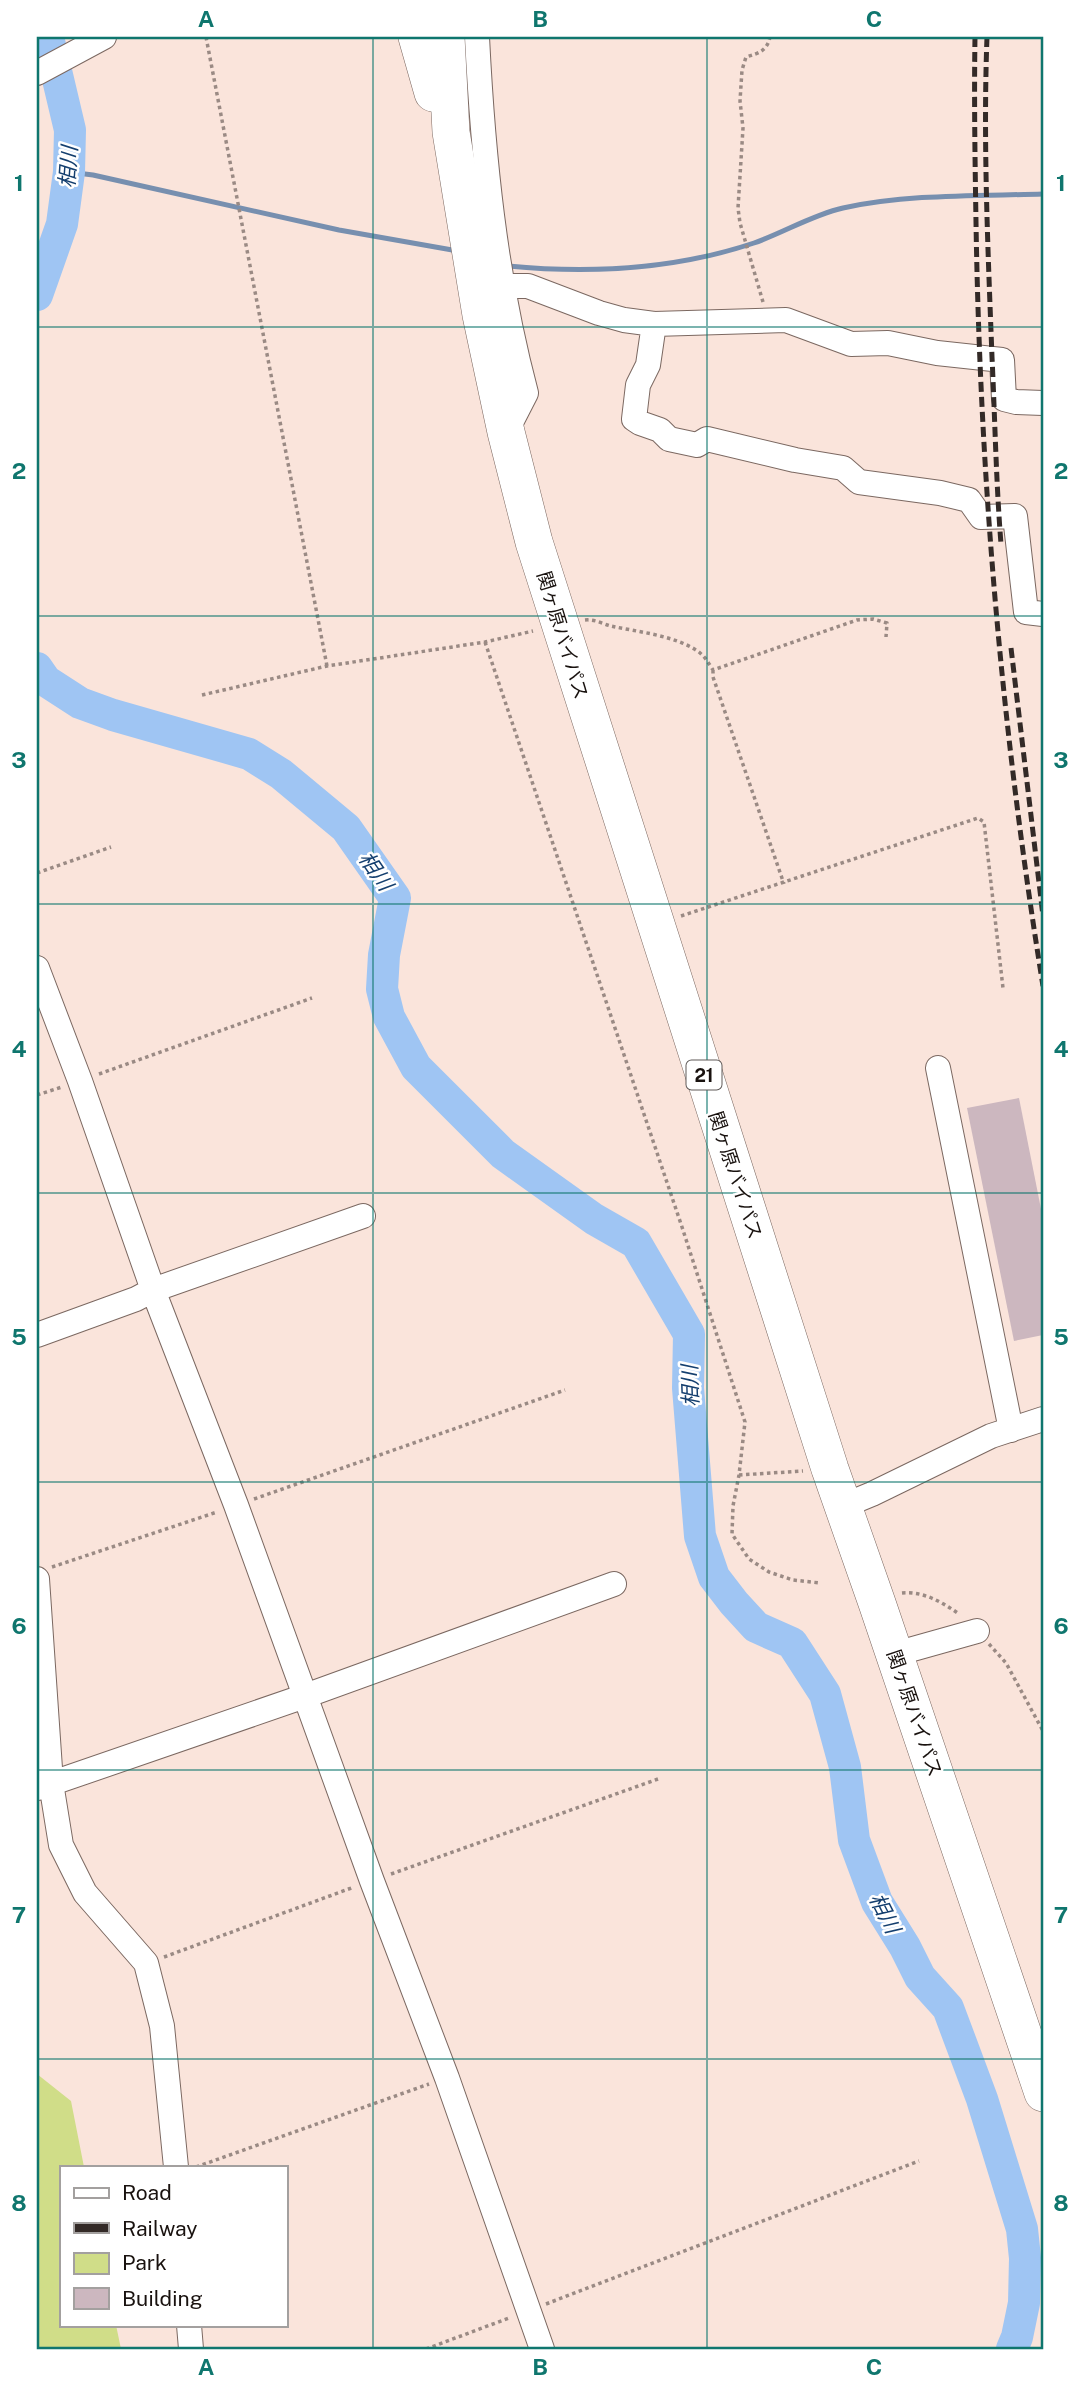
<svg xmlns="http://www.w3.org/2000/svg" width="1080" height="2386" viewBox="0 0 1080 2386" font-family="'Public Sans','Noto Sans JP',sans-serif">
<rect width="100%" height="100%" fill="#fae4db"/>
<path fill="#d0dd88" d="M 37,2074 L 71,2101 L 84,2167 L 61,2167 L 61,2325 L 116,2325 L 121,2349 L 37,2349 Z"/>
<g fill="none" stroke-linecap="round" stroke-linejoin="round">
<path stroke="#778faf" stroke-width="5" d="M 69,172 L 93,175 L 339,230 L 458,251
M 508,266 C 591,274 673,270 754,243 C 783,233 812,215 843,208 C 907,194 977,196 1043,194"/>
<path stroke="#9fc5f3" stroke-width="32" d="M 37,295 L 62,224 L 69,172 L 70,130 L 48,37
M 37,668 L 46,681 L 80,703 L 113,715 L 249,754 L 281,774 L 346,828 L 395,898 L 384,955 L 382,989 L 389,1017 L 416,1067 L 503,1154 L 594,1219 L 636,1243 L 689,1334 L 688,1388 L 700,1536 L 714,1577 L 734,1603 L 756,1627 L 792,1643 L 825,1694 L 845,1767 L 854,1840 L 877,1902 L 905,1947 L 920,1977 L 948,2008 L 982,2099 L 1022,2229 L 1025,2258 L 1024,2303 L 1017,2337 L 1012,2349"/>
</g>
<path fill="#ccb7bf" d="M 1019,1098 L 1043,1219 L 1043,1335 L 1014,1341 L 967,1108 Z"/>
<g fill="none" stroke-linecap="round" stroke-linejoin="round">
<defs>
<path id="minor" d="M 477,37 C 483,157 495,277 526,393 L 506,432
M 37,73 L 104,37
M 502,286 L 528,286 L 599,313 L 624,320 L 654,324 L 648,365 L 638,385 L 634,419 L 640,423 L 660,430 L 669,439 L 697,445 L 707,439 L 795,460 L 843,468 L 859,482 L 940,493 L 969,500 L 981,517 L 1015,516 L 1026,612 L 1043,614
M 654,324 L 786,320 L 851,344 L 888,343 L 937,353 L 1002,360 L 1004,399 L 1016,402 L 1043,403
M 37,968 L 80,1081 L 153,1290 L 236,1505 L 372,1881 L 447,2078 L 542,2349
M 938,1068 L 1011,1430
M 37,1335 L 136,1299 L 153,1290 L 363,1216
M 843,1506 L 872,1494 L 991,1436 L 1043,1419
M 37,1579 L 51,1783 L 61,1845 L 85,1893 L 146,1963 L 162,2026 L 176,2167
M 895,1654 L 977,1631
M 38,1788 L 305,1696 L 614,1584
M 189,2325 L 191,2349"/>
<path id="highway" d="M 417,37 L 433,93
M 446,37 L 451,132 L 481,315 L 506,432 L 534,542 L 830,1469 L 877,1603 L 1043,2093"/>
</defs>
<use href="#minor" stroke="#7b6861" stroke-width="26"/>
<use href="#highway" stroke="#7b6861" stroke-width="38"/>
<path stroke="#9a8a84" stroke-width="3.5" stroke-dasharray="3.5 3.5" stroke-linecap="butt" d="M 206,37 L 327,666
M 763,302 L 740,223 L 738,208 L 743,128 L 740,101 L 742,70 L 746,57 C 759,53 767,51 770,37
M 585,620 C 595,619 603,624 611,626 C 638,632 672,635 696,650 C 704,655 708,662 713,670 L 857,620 L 873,619 L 887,623 L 886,637
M 485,642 L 682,1227 L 745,1422 L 739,1475 L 733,1506 L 732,1534 L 749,1559 L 769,1572 L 793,1580 L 820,1583
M 713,670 L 713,677 L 784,884
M 202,695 L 327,666 L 485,642 L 533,631
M 37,873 L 111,847
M 681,916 L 978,818 L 984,822 L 1003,988
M 99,1074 L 312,998
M 37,1095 L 62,1087
M 739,1475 L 803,1471
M 254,1499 L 565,1390
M 52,1567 L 217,1512
M 902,1593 C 923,1591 942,1602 959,1614
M 989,1644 L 1006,1663 L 1043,1731
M 391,1874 L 658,1779
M 164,1957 L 354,1887
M 196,2167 L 429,2084
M 546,2304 L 919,2161
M 426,2349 L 509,2318"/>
<use href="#minor" stroke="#fff" stroke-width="24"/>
<use href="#highway" stroke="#fff" stroke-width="37"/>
<path stroke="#332a27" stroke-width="5" stroke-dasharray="10 5" stroke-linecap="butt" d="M 975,37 C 974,98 975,160 976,222 C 980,478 1002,733 1043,986
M 987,37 C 983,143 988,251 992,357 C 995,420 996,481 1001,544
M 1011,648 L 1043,916"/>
</g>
<path fill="none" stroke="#0f766e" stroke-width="2" stroke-opacity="0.55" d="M 373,37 L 373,2349M 707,37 L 707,2349M 37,327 L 1043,327M 37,616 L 1043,616M 37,904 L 1043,904M 37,1193 L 1043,1193M 37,1482 L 1043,1482M 37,1770 L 1043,1770M 37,2059 L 1043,2059"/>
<g text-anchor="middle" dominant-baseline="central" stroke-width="5" stroke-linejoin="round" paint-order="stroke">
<rect fill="#fff" stroke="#5e5957" stroke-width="2" x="686.5" y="1060.5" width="35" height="29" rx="5"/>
<g font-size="18" font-weight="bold" fill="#19120f">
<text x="704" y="1075">21</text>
</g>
<g font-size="19" fill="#19120f" stroke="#fff">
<text transform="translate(563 635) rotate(73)">関ヶ原バイパス</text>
<text transform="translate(736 1175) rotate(72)">関ヶ原バイパス</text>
<text transform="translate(915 1713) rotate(71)">関ヶ原バイパス</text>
</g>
<g font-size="21" font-style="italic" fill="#143f6f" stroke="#fff">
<text transform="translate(68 167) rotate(-86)">相川</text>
<text transform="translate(376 871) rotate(55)">相川</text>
<text transform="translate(690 1386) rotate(-92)">相川</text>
<text transform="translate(885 1913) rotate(63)">相川</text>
</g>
</g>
<rect width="1080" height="2386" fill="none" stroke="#ffffff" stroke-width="77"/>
<rect x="60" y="2166" width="228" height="161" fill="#ffffff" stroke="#a3a09f" stroke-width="2"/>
<rect x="74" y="2188" width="35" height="10" fill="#ffffff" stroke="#a3a09f" stroke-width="2"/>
<text x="122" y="2200" font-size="21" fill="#19120f">Road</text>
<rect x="74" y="2223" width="35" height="10" fill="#332a27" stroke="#a3a09f" stroke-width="2"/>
<text x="122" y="2236" font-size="21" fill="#19120f">Railway</text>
<rect x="74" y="2253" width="35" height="21" fill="#d0dd88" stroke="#a3a09f" stroke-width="2"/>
<text x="122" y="2270" font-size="21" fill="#19120f">Park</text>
<rect x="74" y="2288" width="35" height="21" fill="#ccb7bf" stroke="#a3a09f" stroke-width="2"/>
<text x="122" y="2306" font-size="21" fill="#19120f">Building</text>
<rect x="38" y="38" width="1004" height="2310" fill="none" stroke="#0f766e" stroke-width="2.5"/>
<g font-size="23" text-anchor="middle" font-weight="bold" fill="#0f766e">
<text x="206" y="27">A</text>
<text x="540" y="27">B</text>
<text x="874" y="27">C</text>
<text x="19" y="191">1</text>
<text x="1061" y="191">1</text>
<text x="19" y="479">2</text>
<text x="1061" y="479">2</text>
<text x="19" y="768">3</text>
<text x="1061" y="768">3</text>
<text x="19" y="1057">4</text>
<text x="1061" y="1057">4</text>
<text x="19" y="1345">5</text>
<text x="1061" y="1345">5</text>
<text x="19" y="1634">6</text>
<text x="1061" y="1634">6</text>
<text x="19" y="1923">7</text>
<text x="1061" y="1923">7</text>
<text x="19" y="2211">8</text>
<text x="1061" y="2211">8</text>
<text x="206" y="2375">A</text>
<text x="540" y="2375">B</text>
<text x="874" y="2375">C</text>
</g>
</svg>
